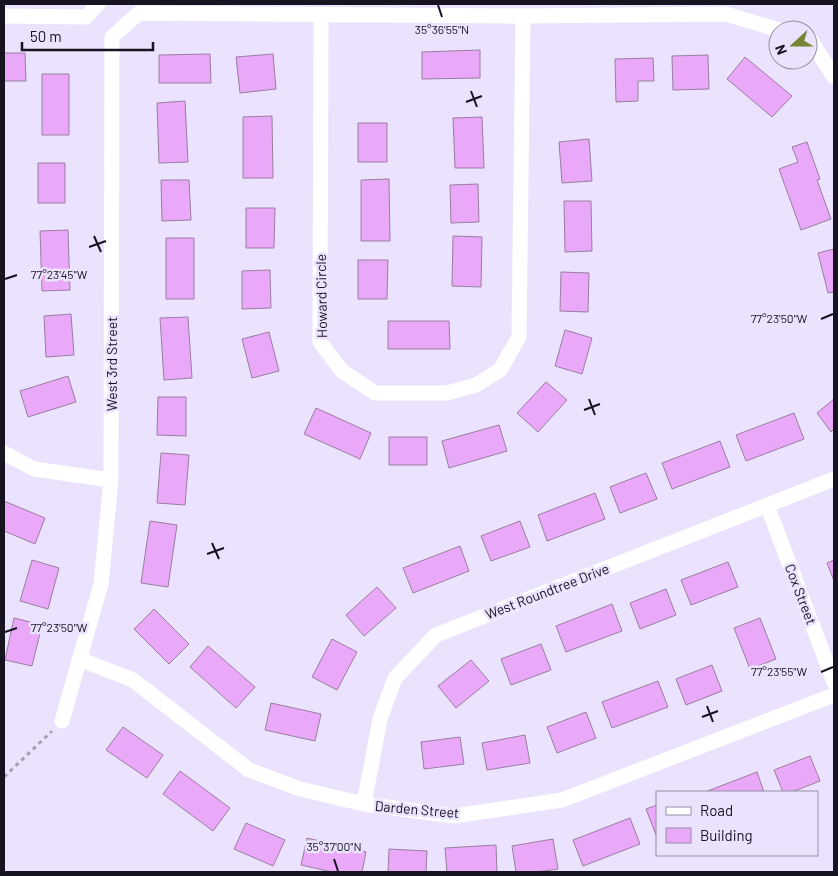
<svg xmlns="http://www.w3.org/2000/svg" width="838" height="876" viewBox="0 0 838 876" font-family="Barlow,sans-serif">
<rect width="100%" height="100%" fill="#ebe3fd"/>
<path fill="#e9a8f8" stroke="#9a7ea0" d="M 480,50 L 480,78 L 422,79 L 422,52 Z
M 4,53 L 25,53 L 26,81 L 4,81 Z
M 210,54 L 211,83 L 159,83 L 159,55 Z
M 273,54 L 276,89 L 240,93 L 236,57 Z
M 708,55 L 709,89 L 673,90 L 672,56 Z
M 745,57 L 792,96 L 772,117 L 727,79 Z
M 653,58 L 654,81 L 638,81 L 638,101 L 616,102 L 615,59 Z
M 42,74 L 69,74 L 69,135 L 42,135 Z
M 185,101 L 188,162 L 159,163 L 157,103 Z
M 272,116 L 273,178 L 243,178 L 243,117 Z
M 482,117 L 484,168 L 455,168 L 453,118 Z
M 358,123 L 387,123 L 387,162 L 358,162 Z
M 589,139 L 592,181 L 562,183 L 559,142 Z
M 807,142 L 820,179 L 817,180 L 831,219 L 801,230 L 779,169 L 798,162 L 792,147 Z
M 38,163 L 65,163 L 65,203 L 38,203 Z
M 389,179 L 390,241 L 361,241 L 361,180 Z
M 161,180 L 189,180 L 191,220 L 162,221 Z
M 478,184 L 479,222 L 451,223 L 450,185 Z
M 564,201 L 591,201 L 592,251 L 565,252 Z
M 246,208 L 275,208 L 274,248 L 246,248 Z
M 68,230 L 70,290 L 42,291 L 40,231 Z
M 453,236 L 482,237 L 481,287 L 452,286 Z
M 166,238 L 194,238 L 194,299 L 166,299 Z
M 834,249 L 834,292 L 828,293 L 818,253 Z
M 358,260 L 388,260 L 387,299 L 358,299 Z
M 270,270 L 271,308 L 242,309 L 242,271 Z
M 561,272 L 589,273 L 588,312 L 560,311 Z
M 71,314 L 74,355 L 46,357 L 44,316 Z
M 188,317 L 192,378 L 164,380 L 160,318 Z
M 388,321 L 449,321 L 450,349 L 388,349 Z
M 565,330 L 592,338 L 582,374 L 555,366 Z
M 269,332 L 279,371 L 252,378 L 242,339 Z
M 68,376 L 76,402 L 28,417 L 20,391 Z
M 546,382 L 567,400 L 538,432 L 517,413 Z
M 158,397 L 186,397 L 186,436 L 157,435 Z
M 834,399 L 834,429 L 831,432 L 817,413 Z
M 316,408 L 371,433 L 360,459 L 304,434 Z
M 794,413 L 804,439 L 746,461 L 736,435 Z
M 499,425 L 507,451 L 449,468 L 442,441 Z
M 389,437 L 427,437 L 427,465 L 389,465 Z
M 720,441 L 730,467 L 672,489 L 662,463 Z
M 161,453 L 189,455 L 185,505 L 157,503 Z
M 646,473 L 657,499 L 620,513 L 610,487 Z
M 595,493 L 605,519 L 547,541 L 538,515 Z
M 4,501 L 45,518 L 35,544 L 4,531 Z
M 150,521 L 177,525 L 168,587 L 141,583 Z
M 520,521 L 530,547 L 491,561 L 481,536 Z
M 460,546 L 469,571 L 413,593 L 403,568 Z
M 32,560 L 59,568 L 48,609 L 20,601 Z
M 834,560 L 834,581 L 827,563 Z
M 728,562 L 738,587 L 691,605 L 681,580 Z
M 377,587 L 396,608 L 364,636 L 346,615 Z
M 666,589 L 676,615 L 640,629 L 630,603 Z
M 612,604 L 622,631 L 566,652 L 556,626 Z
M 154,609 L 189,644 L 169,664 L 134,629 Z
M 14,618 L 42,625 L 32,666 L 5,660 Z
M 760,618 L 776,659 L 750,669 L 734,628 Z
M 332,639 L 357,652 L 337,690 L 312,677 Z
M 541,644 L 551,670 L 511,685 L 501,659 Z
M 208,646 L 255,687 L 236,708 L 190,667 Z
M 471,660 L 489,681 L 456,708 L 438,686 Z
M 712,665 L 722,691 L 686,705 L 676,679 Z
M 658,681 L 668,707 L 612,728 L 602,702 Z
M 271,703 L 321,714 L 315,741 L 265,730 Z
M 586,712 L 596,738 L 557,753 L 547,727 Z
M 123,727 L 163,755 L 147,778 L 106,750 Z
M 525,735 L 530,763 L 487,770 L 482,743 Z
M 460,737 L 464,764 L 424,769 L 421,742 Z
M 810,756 L 820,781 L 792,792 L 783,792 L 774,770 Z
M 180,771 L 230,808 L 213,831 L 163,794 Z
M 757,772 L 764,792 L 705,792 Z
M 657,805 L 657,835 L 656,835 L 646,809 Z
M 630,818 L 640,844 L 583,866 L 573,840 Z
M 246,823 L 285,840 L 273,866 L 234,849 Z
M 307,838 L 366,852 L 362,872 L 332,872 L 301,865 Z
M 553,839 L 558,869 L 537,872 L 516,872 L 512,846 Z
M 496,845 L 497,872 L 447,872 L 445,848 Z
M 389,849 L 427,851 L 426,872 L 388,872 Z"/>
<g fill="none" stroke-linecap="round" stroke-linejoin="round">
<path stroke="#a79fb6" stroke-width="3" stroke-dasharray="4 4" stroke-linecap="butt" d="M 4,777 L 52,731"/>
<path stroke="#fff" stroke-width="15" d="M 321,15 L 320,342 L 342,371 L 375,393 L 447,393 L 476,385 L 500,370 L 519,337 L 523,16
M 4,16 L 86,17 L 98,4
M 808,39 L 810,39 L 834,77
M 4,453 L 34,469 L 111,480
M 767,505 L 834,682
M 79,659 L 133,680 L 249,770 L 300,789 L 364,804 L 454,816 L 562,800 L 834,695
M 62,721 L 101,584 L 111,480 L 112,37 L 139,13 L 523,16 L 726,14 L 779,30
M 364,804 L 380,719 L 395,678 L 436,635 L 834,479"/>
</g>
<path fill="none" stroke="#181321" stroke-width="2" d="M 438,5 L 442,17M 471,91 L 477,107M 466,102 L 482,96M 94,236 L 101,252M 89,247 L 106,241M 5,279 L 17,275M 821,319 L 833,314M 589,399 L 595,415M 584,410 L 600,404M 212,543 L 219,559M 207,554 L 224,548M 5,632 L 17,628M 821,672 L 833,667M 707,706 L 713,722M 702,717 L 718,711M 334,859 L 338,871"/>
<g text-anchor="middle" dominant-baseline="central" stroke-width="5" stroke-linejoin="round" paint-order="stroke">
<g font-size="14" fill="#181321" stroke="#ebe3fd">
<text transform="translate(321 296) rotate(-91)">Howard Circle</text>
<text transform="translate(111 364) rotate(-90)">West 3rd Street</text>
<text transform="translate(547 591) rotate(-21)">West Roundtree Drive</text>
<text transform="translate(801 594) rotate(69)">Cox Street</text>
<text transform="translate(417 809) rotate(5)">Darden Street</text>
</g>
</g>
<g font-size="12" text-anchor="middle" fill="#181321" stroke="#ebe3fd" stroke-width="5" stroke-linejoin="round" paint-order="stroke">
<text x="442" y="34">35°36'55"N</text>
<text x="59" y="279">77°23'45"W</text>
<text x="779" y="323">77°23'50"W</text>
<text x="59" y="632">77°23'50"W</text>
<text x="779" y="676">77°23'55"W</text>
<text x="334" y="851">35°37'00"N</text>
</g>
<rect width="838" height="876" fill="none" stroke="#181321" stroke-width="10"/>
<rect x="656" y="791" width="162" height="65" fill="#ebe3fd" stroke="#9790a5"/>
<rect x="666" y="807" width="25" height="8" fill="#ffffff" stroke="#9790a5"/>
<text x="700" y="816" font-size="15" fill="#181321">Road</text>
<rect x="666" y="828" width="25" height="15" fill="#e9a8f8" stroke="#9790a5"/>
<text x="700" y="841" font-size="15" fill="#181321">Building</text>
<g transform="translate(793 45) rotate(249)"><circle r="24" fill="#ebe3fd" stroke="#9790a5"/>
<path d="M0-4L9 19L0 12L-9 19Z" fill="#748534"/>
<text y="-8" font-size="14" font-weight="bold" text-anchor="middle" fill="#181321">N</text>
</g>
<path d="M22 42v8h131v-8" fill="none" stroke="#181321" stroke-width="2.5"/>
<text x="30" y="42" font-size="15" fill="#181321" stroke="#ebe3fd" stroke-width="4" paint-order="stroke">50 m</text>
</svg>
